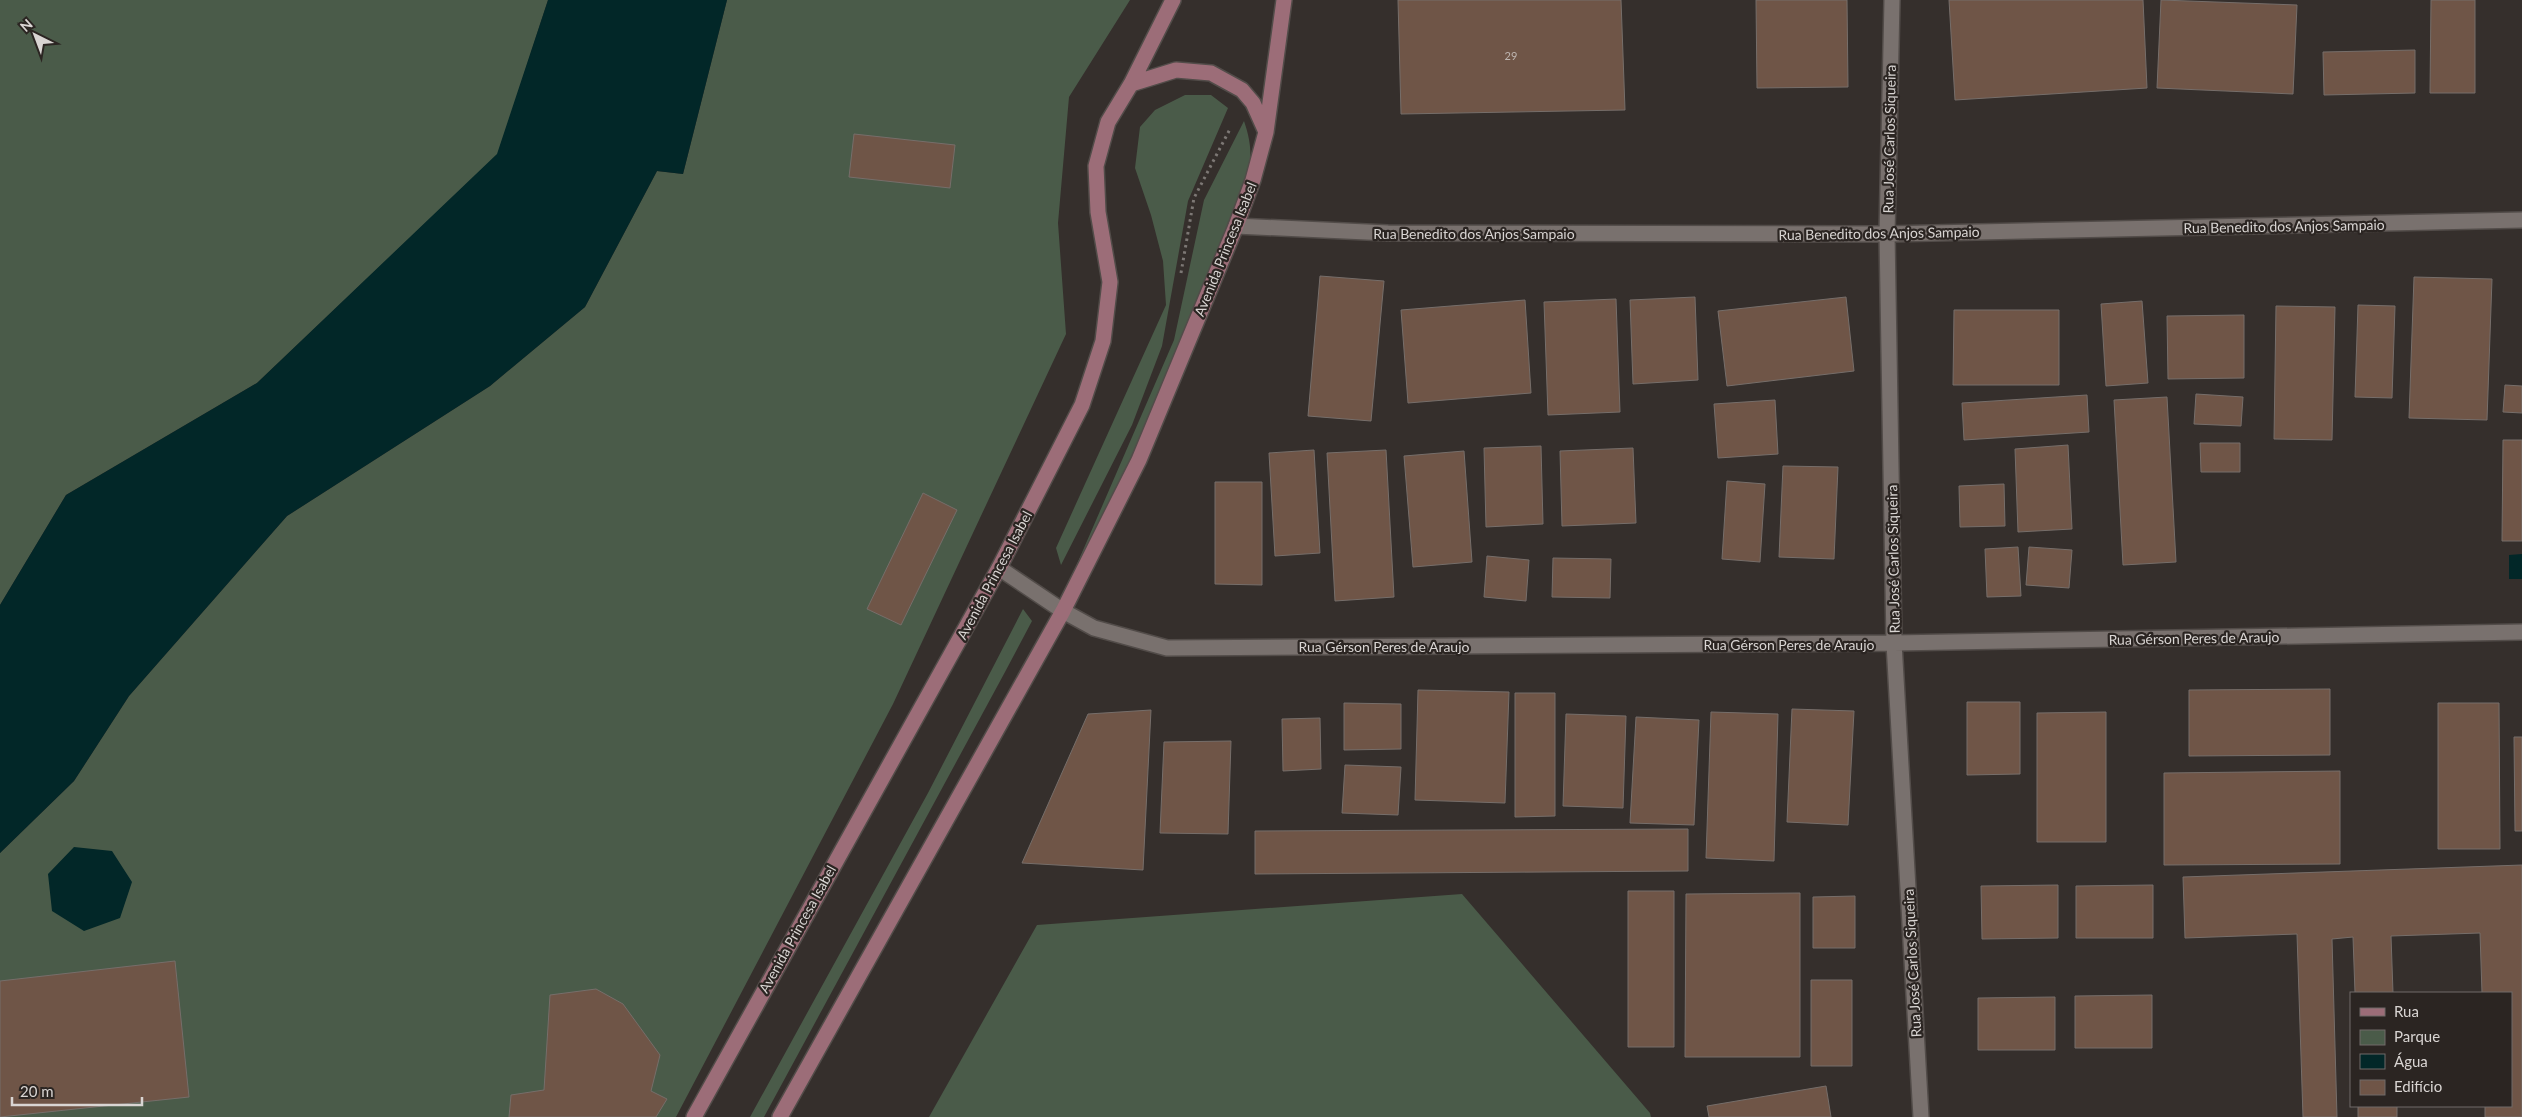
<svg xmlns="http://www.w3.org/2000/svg" width="2522" height="1117" viewBox="0 0 2522 1117" font-family="Lato,sans-serif">
<rect width="100%" height="100%" fill="#352f2c"/>
<path fill="#4a5b49" d="M 0,0 L 548,0 L 498,154 L 257,383 L 66,495 L 0,605 Z
M 727,0 L 1130,0 L 1069,97 L 1058,223 L 1066,334 L 893,704 L 676,1117 L 0,1117 L 0,853 L 74,781 L 129,696 L 287,516 L 490,386 L 585,307 L 657,171 L 683,174 Z
M 1185,95 L 1211,95 L 1228,108 L 1188,201 L 1162,346 L 1132,425 L 1061,565 L 1056,548 L 1166,305 L 1163,261 L 1151,215 L 1135,168 L 1140,127 L 1155,110 Z
M 1244,121 C 1255,153 1250,167 1243,198 L 1083,586 L 1071,578 L 1174,340 L 1204,200 Z
M 1023,609 L 1032,621 L 1005,672 L 764,1117 L 750,1117 L 928,793 Z
M 1462,894 L 1650,1113 L 1651,1117 L 929,1117 L 1037,925 Z"/>
<path fill="#022728" d="M 548,0 L 727,0 L 683,174 L 657,171 L 585,307 L 490,386 L 287,516 L 129,696 L 74,781 L 0,853 L 0,605 L 66,495 L 257,383 L 497,154 Z
M 2522,554 L 2522,579 L 2509,579 L 2509,555 Z
M 74,847 L 112,851 L 132,882 L 120,918 L 84,931 L 52,911 L 48,874 Z"/>
<path fill="#6f5547" stroke="#766e6a" d="M 1398,0 L 1621,0 L 1625,110 L 1401,114 Z
M 1756,0 L 1847,0 L 1848,87 L 1757,88 Z
M 1949,0 L 2143,0 L 2147,88 L 1955,100 Z
M 2161,0 L 2297,5 L 2293,94 L 2157,88 Z
M 2431,0 L 2475,0 L 2475,93 L 2430,93 Z
M 2415,50 L 2415,93 L 2324,95 L 2323,52 Z
M 854,134 L 955,145 L 950,188 L 849,177 Z
M 1320,276 L 1384,281 L 1371,421 L 1308,416 Z
M 2414,277 L 2492,279 L 2487,420 L 2409,418 Z
M 1695,297 L 1698,380 L 1633,384 L 1630,300 Z
M 1846,297 L 1854,371 L 1727,386 L 1718,311 Z
M 1616,299 L 1620,412 L 1548,415 L 1544,302 Z
M 1525,300 L 1531,393 L 1408,403 L 1401,310 Z
M 2142,301 L 2148,383 L 2106,386 L 2101,304 Z
M 2358,305 L 2395,306 L 2392,398 L 2355,397 Z
M 2276,306 L 2335,307 L 2332,440 L 2274,439 Z
M 1954,310 L 2059,310 L 2059,385 L 1953,385 Z
M 2244,315 L 2244,378 L 2168,379 L 2167,316 Z
M 2505,385 L 2522,386 L 2522,413 L 2503,412 Z
M 2196,394 L 2243,397 L 2241,426 L 2194,424 Z
M 2087,395 L 2089,432 L 1964,440 L 1962,403 Z
M 2167,397 L 2176,562 L 2123,565 L 2114,400 Z
M 1775,400 L 1778,454 L 1718,458 L 1714,404 Z
M 2503,440 L 2522,440 L 2522,541 L 2502,541 Z
M 2200,443 L 2240,443 L 2240,472 L 2201,472 Z
M 2068,445 L 2072,529 L 2018,532 L 2015,449 Z
M 1541,446 L 1543,524 L 1486,527 L 1484,448 Z
M 1633,448 L 1636,523 L 1562,526 L 1560,451 Z
M 1314,450 L 1320,553 L 1275,556 L 1269,453 Z
M 1386,450 L 1394,597 L 1335,601 L 1327,453 Z
M 1464,451 L 1472,562 L 1413,567 L 1404,456 Z
M 1783,466 L 1838,467 L 1834,559 L 1779,557 Z
M 1727,481 L 1765,484 L 1760,562 L 1722,559 Z
M 1215,482 L 1262,482 L 1262,585 L 1215,584 Z
M 2004,484 L 2005,526 L 1960,527 L 1959,486 Z
M 923,493 L 957,510 L 901,625 L 867,609 Z
M 2018,547 L 2021,596 L 1987,597 L 1985,549 Z
M 2029,547 L 2072,550 L 2069,588 L 2026,585 Z
M 1487,556 L 1529,560 L 1526,601 L 1484,597 Z
M 1553,558 L 1611,559 L 1610,598 L 1552,597 Z
M 2330,689 L 2330,755 L 2189,756 L 2189,690 Z
M 1418,690 L 1509,692 L 1505,803 L 1415,800 Z
M 1515,693 L 1555,693 L 1555,816 L 1515,817 Z
M 1967,702 L 2020,702 L 2020,774 L 1967,775 Z
M 1344,703 L 1401,704 L 1401,749 L 1344,750 Z
M 2438,703 L 2499,703 L 2500,849 L 2438,849 Z
M 1792,709 L 1854,711 L 1848,825 L 1787,822 Z
M 1151,710 L 1143,870 L 1022,863 L 1088,714 Z
M 1711,712 L 1778,714 L 1774,861 L 1706,858 Z
M 2106,712 L 2106,842 L 2037,842 L 2037,713 Z
M 1566,714 L 1626,716 L 1623,808 L 1563,806 Z
M 1636,717 L 1699,720 L 1694,825 L 1630,823 Z
M 1320,718 L 1321,769 L 1283,771 L 1282,719 Z
M 2514,737 L 2522,737 L 2522,831 L 2515,831 Z
M 1231,741 L 1228,834 L 1160,833 L 1164,742 Z
M 1345,765 L 1401,767 L 1398,815 L 1342,813 Z
M 2340,771 L 2340,864 L 2164,865 L 2164,773 Z
M 1688,829 L 1688,871 L 1255,874 L 1255,831 Z
M 2522,865 L 2522,1117 L 2485,1117 L 2485,1106 L 2511,1106 L 2511,993 L 2482,993 L 2480,933 L 2391,936 L 2393,993 L 2355,993 L 2353,937 L 2332,939 L 2337,1117 L 2303,1117 L 2297,934 L 2185,938 L 2183,877 Z
M 2058,885 L 2058,938 L 1982,939 L 1981,886 Z
M 2153,885 L 2153,938 L 2076,938 L 2076,886 Z
M 1628,891 L 1674,891 L 1674,1047 L 1628,1047 Z
M 1800,893 L 1800,1057 L 1685,1057 L 1686,894 Z
M 1855,896 L 1855,948 L 1813,948 L 1813,897 Z
M 175,961 L 189,1097 L 0,1117 L 0,981 Z
M 1811,980 L 1852,980 L 1852,1066 L 1811,1066 Z
M 596,989 L 623,1004 L 660,1055 L 651,1091 L 667,1099 L 656,1117 L 509,1117 L 511,1095 L 544,1090 L 550,995 Z
M 2152,995 L 2152,1048 L 2075,1048 L 2075,996 Z
M 2055,997 L 2055,1050 L 1978,1050 L 1978,998 Z
M 1826,1086 L 1831,1117 L 1709,1117 L 1707,1106 Z
M 2358,1106 L 2397,1106 L 2397,1117 L 2358,1117 Z"/>
<g fill="none" stroke-linecap="round" stroke-linejoin="round">
<defs>
<path id="street" d="M 1892,0 L 1887,234 L 1894,643 L 1921,1117
M 1236,226 L 1388,233 L 1887,234 L 2522,220
M 999,568 L 1063,611 L 1094,628 L 1167,648 L 1894,643 L 2522,632"/>
<path id="secondary" d="M 1131,84 L 1176,70 L 1211,73 L 1242,90 L 1253,103 L 1266,132
M 694,1117 L 999,568 L 1082,405 L 1103,341 L 1110,282 L 1098,212 L 1096,166 L 1108,122 L 1131,84 L 1173,0
M 780,1117 L 1063,611 L 1139,460 L 1236,226 L 1253,180 L 1266,132 L 1284,0"/>
</defs>
<use href="#street" stroke="#524c49" stroke-width="18"/>
<use href="#secondary" stroke="#524c49" stroke-width="18"/>
<path stroke="#7d7875" stroke-width="3" stroke-dasharray="2.5 4" stroke-linecap="butt" d="M 1181,273 L 1194,198 L 1230,129"/>
<use href="#street" stroke="#79716e" stroke-width="15"/>
<use href="#secondary" stroke="#9c6d78" stroke-width="15"/>
</g>
<g text-anchor="middle" dominant-baseline="central" stroke-width="4.5" stroke-linejoin="round" paint-order="stroke">
<g font-size="11" fill="#beb5b0">
<text x="1511" y="55">29</text>
</g>
<g font-size="14" fill="#d9d5d3" stroke="#2b2522">
<text transform="translate(1889 139) rotate(-89)">Rua José Carlos Siqueira</text>
<text transform="translate(2284 226) rotate(-1)">Rua Benedito dos Anjos Sampaio</text>
<text x="1474" y="233">Rua Benedito dos Anjos Sampaio</text>
<text transform="translate(1879 233) rotate(-1)">Rua Benedito dos Anjos Sampaio</text>
<text transform="translate(1225 249) rotate(-68)">Avenida Princesa Isabel</text>
<text transform="translate(1893 559) rotate(-91)">Rua José Carlos Siqueira</text>
<text transform="translate(994 575) rotate(-62)">Avenida Princesa Isabel</text>
<text transform="translate(2194 638) rotate(-1)">Rua Gérson Peres de Araujo</text>
<text x="1789" y="644">Rua Gérson Peres de Araujo</text>
<text x="1384" y="646">Rua Gérson Peres de Araujo</text>
<text transform="translate(797 929) rotate(-61)">Avenida Princesa Isabel</text>
<text transform="translate(1912 963) rotate(-93)">Rua José Carlos Siqueira</text>
</g>
</g>
<rect x="2350" y="992" width="162" height="115" fill="#2b2522" stroke="#716b69"/>
<rect x="2360" y="1008" width="25" height="8" fill="#9c6d78" stroke="#716b69"/>
<text x="2394" y="1017" font-size="15" fill="#d9d5d3">Rua</text>
<rect x="2360" y="1030" width="25" height="15" fill="#4a5b49" stroke="#716b69"/>
<text x="2394" y="1042" font-size="15" fill="#d9d5d3">Parque</text>
<rect x="2360" y="1054" width="25" height="15" fill="#022728" stroke="#716b69"/>
<text x="2394" y="1067" font-size="15" fill="#d9d5d3">Água</text>
<rect x="2360" y="1080" width="25" height="15" fill="#6f5547" stroke="#716b69"/>
<text x="2394" y="1092" font-size="15" fill="#d9d5d3">Edifício</text>
<g transform="translate(35 35) rotate(318)" stroke="#2b2522" stroke-width="4" paint-order="stroke">
<path d="M0-4L9 19L0 12L-9 19Z" fill="#d9d5d3"/>
<text y="-8" font-size="14" font-weight="bold" text-anchor="middle" fill="#d9d5d3">N</text>
</g>
<path d="M12 1097v8h130v-8" fill="none" stroke="#d9d5d3" stroke-width="2.5"/>
<text x="20" y="1097" font-size="15" fill="#d9d5d3" stroke="#2b2522" stroke-width="4" paint-order="stroke">20 m</text>
</svg>
